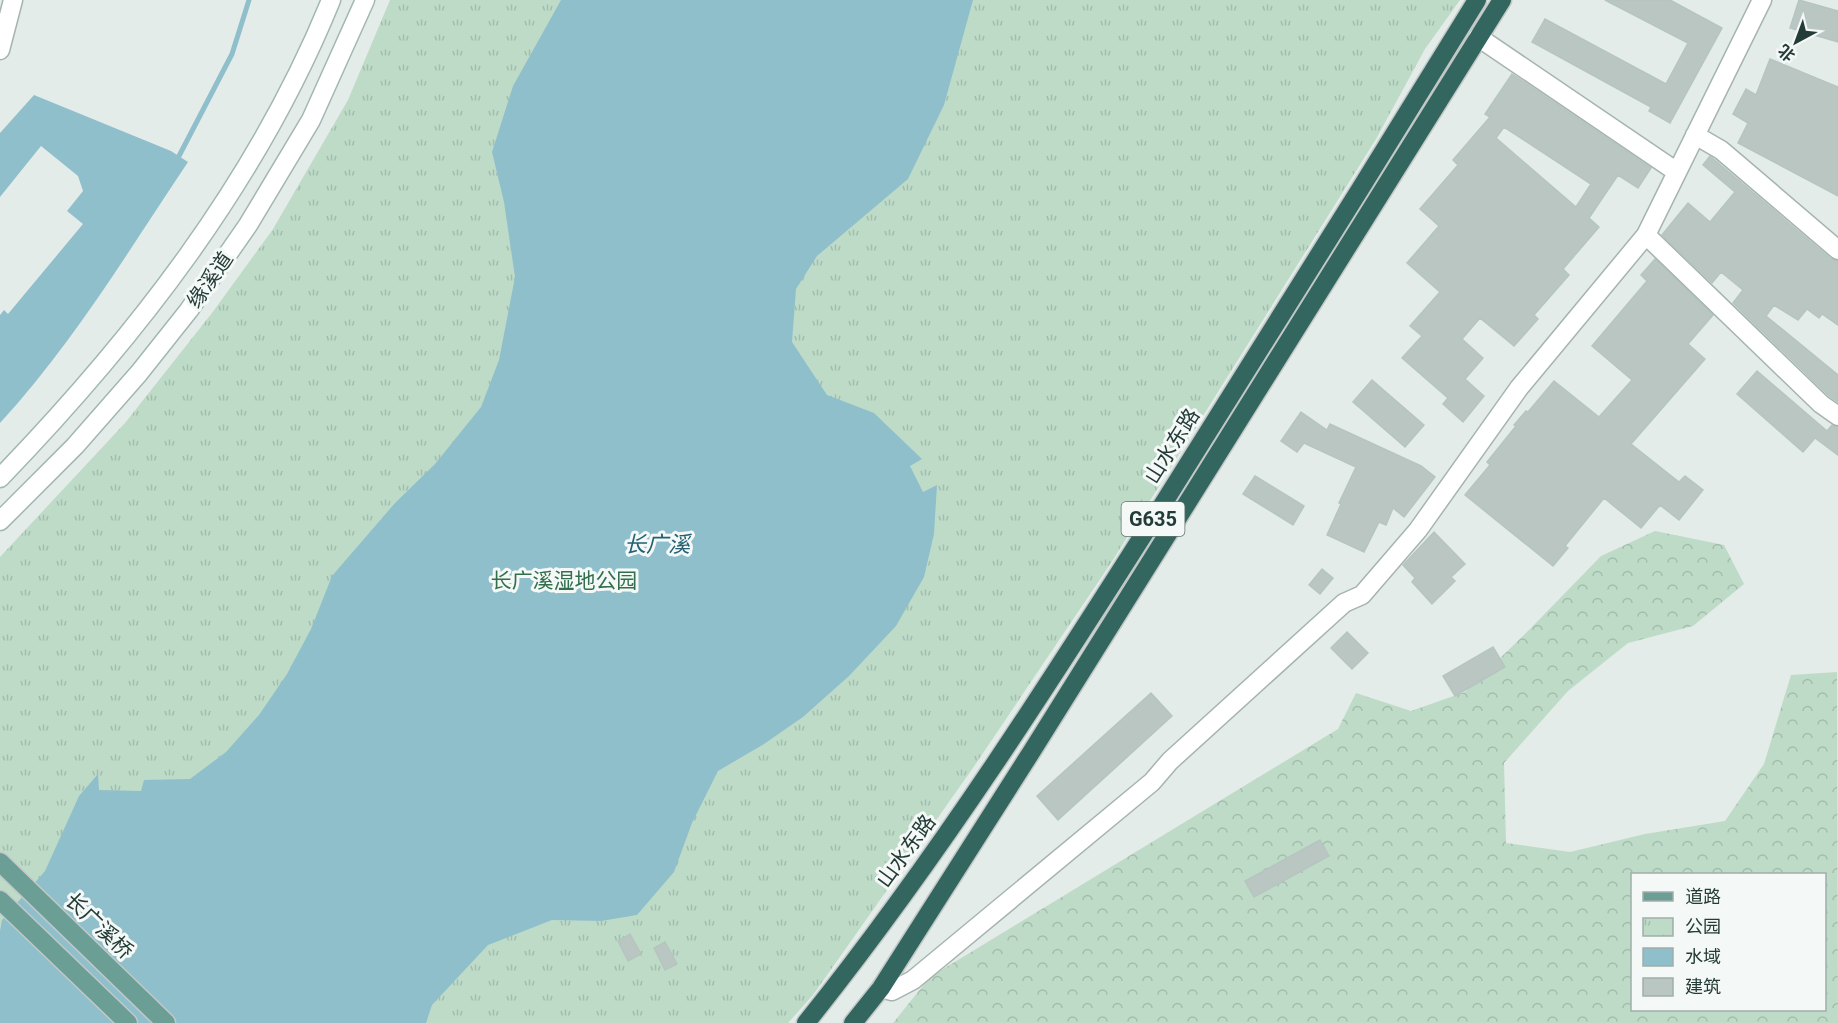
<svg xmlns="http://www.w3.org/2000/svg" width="1838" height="1023" viewBox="0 0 1838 1023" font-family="Roboto,'Noto Sans SC',sans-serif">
<defs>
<pattern id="forest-crowns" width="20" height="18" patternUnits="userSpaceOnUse" patternTransform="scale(1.5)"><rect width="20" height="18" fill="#bedbc8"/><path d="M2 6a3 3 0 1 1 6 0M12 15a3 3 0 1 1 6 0" fill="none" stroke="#a3bdac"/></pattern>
<pattern id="park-tufts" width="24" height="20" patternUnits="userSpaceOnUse" patternTransform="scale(1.5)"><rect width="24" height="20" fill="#bedbc8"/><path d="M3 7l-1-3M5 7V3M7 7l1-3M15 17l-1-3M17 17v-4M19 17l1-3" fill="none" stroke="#a3bdac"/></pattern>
</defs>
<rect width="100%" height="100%" fill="#e3ece8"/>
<path fill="url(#forest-crowns)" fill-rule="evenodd" d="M 1655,531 L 1724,545 L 1744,584 L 1693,626 L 1628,643 L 1568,691 L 1504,763 L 1506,843 L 1570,852 L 1645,834 L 1725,821 L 1764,764 L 1791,675 L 1837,672 L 1838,1023 L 893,1023 L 930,977 L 1338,729 L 1356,693 L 1411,711 L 1465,692 L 1530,629 L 1601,556 ZM 1632,874 L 1824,874 L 1824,1010 L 1632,1010 Z"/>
<path fill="url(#park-tufts)" d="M 390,0 L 1460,0 L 1425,49 L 1376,139 L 1111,563 L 975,765 L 813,995 L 788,1023 L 0,1023 L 0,557 L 125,423 L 212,313 L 273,229 L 348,100 Z"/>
<path fill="#90bfcc" d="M 561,0 L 973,0 L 944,105 L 908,179 L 817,256 L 796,289 L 792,342 L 827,395 L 874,413 L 922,459 L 910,466 L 923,492 L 937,485 L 934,534 L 924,577 L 896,626 L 849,676 L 803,717 L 764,744 L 718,771 L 692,823 L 674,872 L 637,915 L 601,921 L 552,920 L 488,945 L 432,1005 L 426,1023 L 0,1023 L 0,931 L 2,920 L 45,871 L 79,796 L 98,774 L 99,790 L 141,791 L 144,780 L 190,779 L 226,752 L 259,715 L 287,674 L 311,629 L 332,576 L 395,503 L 435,464 L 481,407 L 499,360 L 515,277 L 504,202 L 492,152 L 513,86 Z
M 34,95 L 171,151 L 188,162 C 129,250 72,345 0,423 L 0,315 L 4,310 L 8,314 L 83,224 L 67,211 L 83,191 L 78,176 L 41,146 L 0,197 L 0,133 Z"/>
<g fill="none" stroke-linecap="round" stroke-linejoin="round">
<path stroke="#90bfcc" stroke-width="5" d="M 179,156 L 232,54 L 249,0"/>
</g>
<path fill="#b9c6c2" stroke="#b6c5c0" stroke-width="1.5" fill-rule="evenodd" d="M 1605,0 L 1670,0 L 1722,28 L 1670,123 L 1649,111 L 1651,107 L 1532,42 L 1545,19 L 1666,84 L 1688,43 Z
M 1799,0 L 1838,11 L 1838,42 L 1790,28 Z
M 1770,59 L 1838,87 L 1838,196 L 1738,143 L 1748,123 L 1733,114 L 1746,89 L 1756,95 Z
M 1512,74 L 1651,168 L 1638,188 L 1618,175 L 1589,218 L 1599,227 L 1563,269 L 1569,275 L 1534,315 L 1538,319 L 1514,346 L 1480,318 L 1462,339 L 1483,358 L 1465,379 L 1484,396 L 1463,422 L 1443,404 L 1448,398 L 1402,358 L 1422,336 L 1410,326 L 1440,292 L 1407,263 L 1439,226 L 1420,209 L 1458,165 L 1453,160 L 1490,117 L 1485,114 ZM 1504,127 L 1591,184 L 1576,207 L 1496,138 Z
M 1710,156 L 1831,259 L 1838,261 L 1838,325 L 1822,314 L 1819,318 L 1807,309 L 1798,320 L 1774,305 L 1766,316 L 1838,375 L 1838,402 L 1828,395 L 1733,303 L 1743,290 L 1721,272 L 1712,283 L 1662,235 L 1688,203 L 1710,222 L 1735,192 L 1703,165 Z
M 1655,259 L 1713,315 L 1688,344 L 1705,359 L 1631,444 L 1679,482 L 1685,476 L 1703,490 L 1679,520 L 1660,505 L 1641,528 L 1604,498 L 1565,546 L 1568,548 L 1553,566 L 1465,495 L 1490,465 L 1487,462 L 1516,426 L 1514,425 L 1526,411 L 1528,412 L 1554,381 L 1599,417 L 1632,380 L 1592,346 L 1647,281 L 1641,275 Z
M 1757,371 L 1827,431 L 1832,425 L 1838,427 L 1838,455 L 1815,438 L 1803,452 L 1737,394 Z
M 1372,380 L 1424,425 L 1405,447 L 1353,402 Z
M 1301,412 L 1327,430 L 1330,424 L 1421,466 L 1435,477 L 1404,517 L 1393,508 L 1386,525 L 1379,522 L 1364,552 L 1327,535 L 1341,504 L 1339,503 L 1356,467 L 1304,443 L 1297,452 L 1281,441 Z
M 1255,476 L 1304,506 L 1293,525 L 1243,494 Z
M 1434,532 L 1465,564 L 1451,577 L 1455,581 L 1432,604 L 1412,582 L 1415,578 L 1403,565 Z
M 1322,569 L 1333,578 L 1320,594 L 1309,585 Z
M 1347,632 L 1368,653 L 1352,669 L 1331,648 Z
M 1493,647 L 1505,667 L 1455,696 L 1443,676 Z
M 1151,693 L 1172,716 L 1058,820 L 1037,796 Z
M 1320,840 L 1329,856 L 1254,897 L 1245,881 Z
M 630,934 L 641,954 L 628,961 L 618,941 Z
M 665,942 L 677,964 L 665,970 L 654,948 Z"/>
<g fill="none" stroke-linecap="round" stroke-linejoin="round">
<defs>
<path id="street" d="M 1478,37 L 1677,172
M 0,50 L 13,0
M 1695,135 L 1721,150 L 1838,250
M 1646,235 L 1821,404 L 1838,416
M 881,988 L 892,991 L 913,980 L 1152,782 L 1170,761 L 1344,603 L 1362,595 L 1418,530 L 1519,388 L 1646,235 L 1762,0"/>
<path id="secondary" d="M 0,478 C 135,338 257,182 331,0
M 0,521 L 75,446 L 139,373 L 189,310 L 248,225 L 311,120 L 365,0"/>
<path id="primary" d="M 0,862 L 166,1023
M 0,900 L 128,1023"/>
<path id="highway" d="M 806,1023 C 939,857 1054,676 1168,496 C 1272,331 1375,166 1477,0
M 853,1023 L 881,988 L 1032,751 L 1502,0"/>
</defs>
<use href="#street" stroke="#a6b4af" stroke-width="21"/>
<use href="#secondary" stroke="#a2b7b1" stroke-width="21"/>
<use href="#primary" stroke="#c2c8c7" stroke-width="21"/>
<use href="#highway" stroke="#c2c8c7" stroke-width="21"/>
<use href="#street" stroke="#fff" stroke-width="18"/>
<use href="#secondary" stroke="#fff" stroke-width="18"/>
<use href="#primary" stroke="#6b9e94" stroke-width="18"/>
<use href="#highway" stroke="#32665e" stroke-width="18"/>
</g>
<g text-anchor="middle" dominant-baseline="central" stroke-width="6" stroke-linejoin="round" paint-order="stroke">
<rect fill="#f4f8f6" stroke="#627470" stroke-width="1.5" x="1121.5" y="502" width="63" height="34" rx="4.5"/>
<g font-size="20" font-weight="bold" fill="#243c37">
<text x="1153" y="519">G635</text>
</g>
<g font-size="21" fill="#243c37" stroke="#f4f8f6">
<text transform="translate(210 280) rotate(-55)">缘溪道</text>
<text transform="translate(1172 446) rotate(-58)">山水东路</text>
<text transform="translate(906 851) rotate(-54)">山水东路</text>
<text transform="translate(99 926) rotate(44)">长广溪桥</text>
</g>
<g font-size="21" fill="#326f4d" stroke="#f4f8f6">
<text x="564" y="581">长广溪湿地公园</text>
</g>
<g font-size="22" font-style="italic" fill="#236173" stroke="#f4f8f6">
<text x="657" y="544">长广溪</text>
</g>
</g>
<rect x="1631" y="873" width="195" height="138" fill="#f4f8f6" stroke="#a1adaa" stroke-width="1.5"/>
<rect x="1643" y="892" width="30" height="9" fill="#6b9e94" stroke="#a1adaa" stroke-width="1.5"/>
<text x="1685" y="903" font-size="18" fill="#243c37">道路</text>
<rect x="1643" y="918" width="30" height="18" fill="url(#park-tufts)" stroke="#a1adaa" stroke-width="1.5"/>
<text x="1685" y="933" font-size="18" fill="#243c37">公园</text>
<rect x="1643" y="948" width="30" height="18" fill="#90bfcc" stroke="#a1adaa" stroke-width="1.5"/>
<text x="1685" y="963" font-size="18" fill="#243c37">水域</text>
<rect x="1643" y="978" width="30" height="18" fill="#b9c6c2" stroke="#a1adaa" stroke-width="1.5"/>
<text x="1685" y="993" font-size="18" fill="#243c37">建筑</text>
<g transform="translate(1796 42) rotate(221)" stroke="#f4f8f6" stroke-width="4.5" paint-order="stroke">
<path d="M0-4.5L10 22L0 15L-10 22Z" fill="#243c37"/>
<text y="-9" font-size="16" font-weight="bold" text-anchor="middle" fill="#243c37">北</text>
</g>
</svg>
